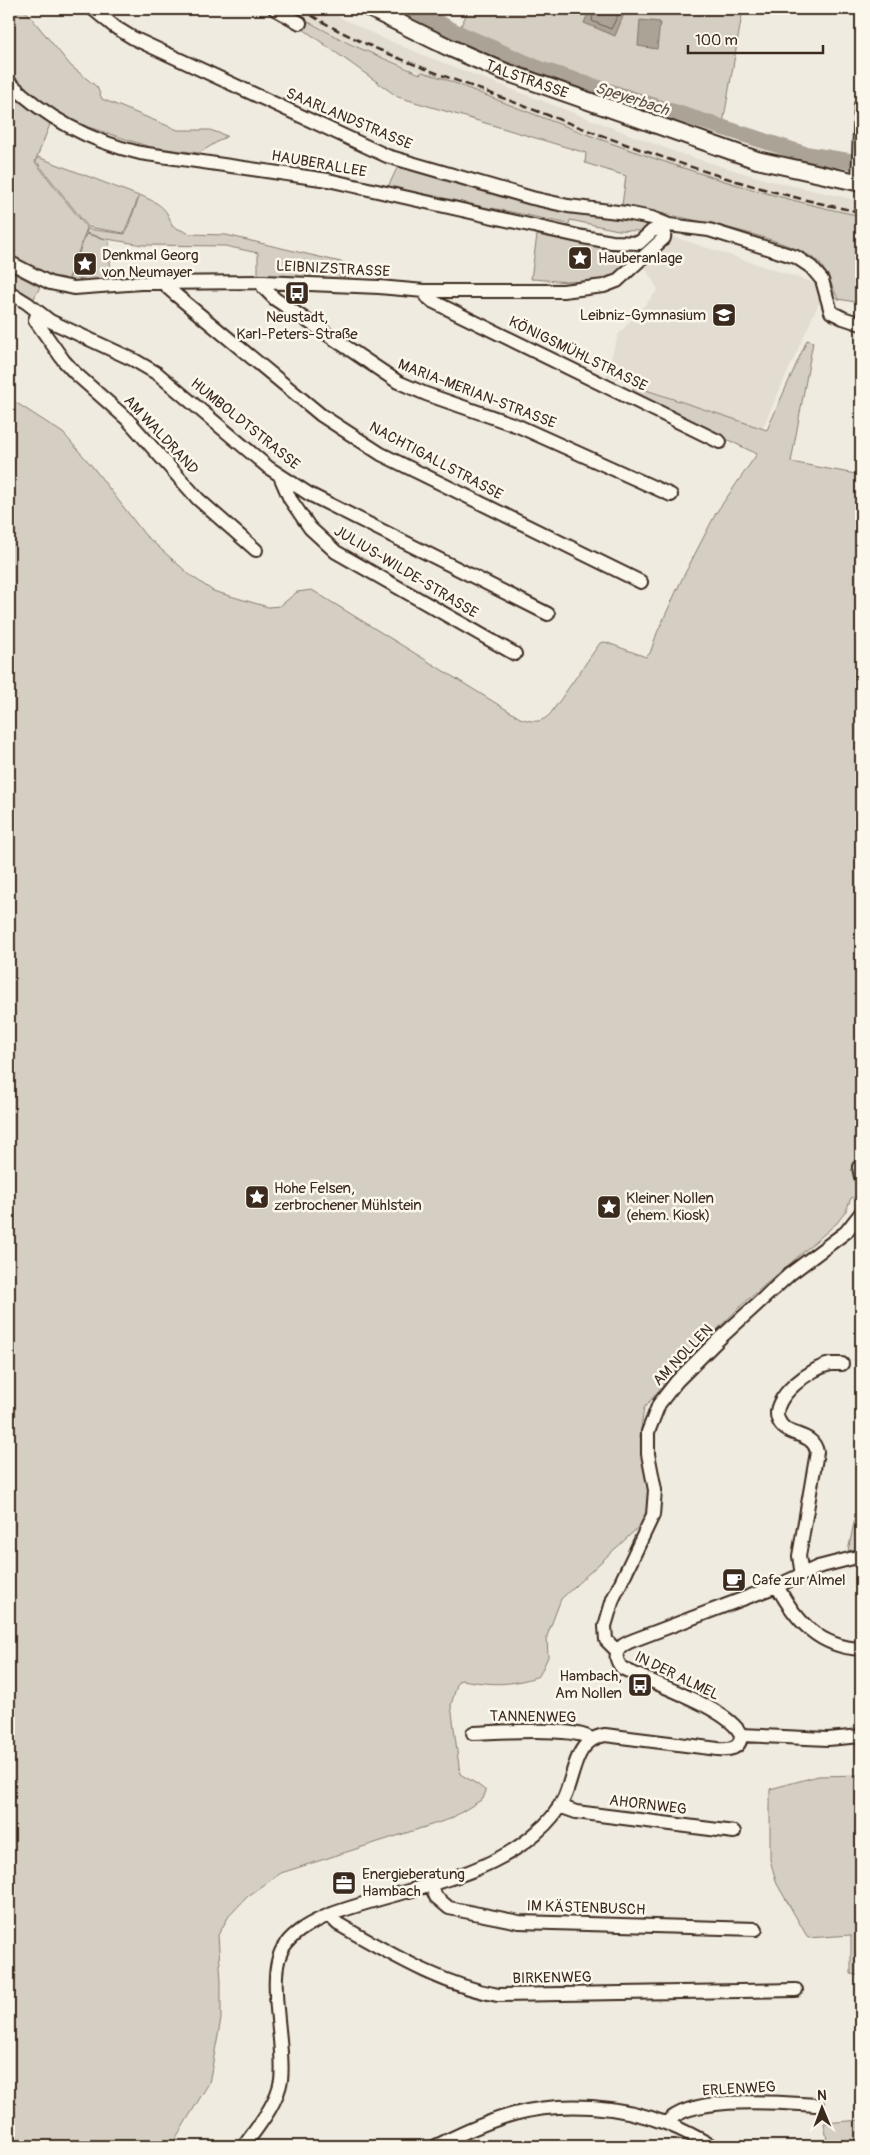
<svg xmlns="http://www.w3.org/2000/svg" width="870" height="2155" viewBox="0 0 870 2155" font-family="Pangolin,sans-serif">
<rect width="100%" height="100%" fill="#f0ebe0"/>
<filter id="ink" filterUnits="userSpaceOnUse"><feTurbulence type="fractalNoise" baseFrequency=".02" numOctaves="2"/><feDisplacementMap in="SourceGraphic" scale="10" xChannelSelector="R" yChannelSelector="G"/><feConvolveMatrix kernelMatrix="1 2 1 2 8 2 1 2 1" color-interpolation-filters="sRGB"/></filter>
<g filter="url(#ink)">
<path fill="#e2dcd1" d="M 288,9 L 323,9 L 380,37 L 433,59 L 681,154 L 767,180 L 861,201 L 861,216 L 758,192 L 654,160 L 442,78 L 419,72 L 350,43 Z
M 671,236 L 814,283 L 820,288 L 822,296 L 762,429 L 606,375 L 618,335 L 658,290 L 645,267 Z"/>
<path fill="#d5cec3" stroke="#887c70" d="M 9,9 L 24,9 L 71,66 L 97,87 L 102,99 L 178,130 L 210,130 L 227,136 L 199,153 L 150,147 L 88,127 L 55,112 L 35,162 L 87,228 L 68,281 L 56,279 L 9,257 Z
M 469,9 L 743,9 L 723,124 L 532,62 L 459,30 Z
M 307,21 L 350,44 L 420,74 L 422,72 L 442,78 C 580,133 715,186 861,216 L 861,303 L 838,299 C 833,288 828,275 821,265 C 800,237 660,214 622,205 L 626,176 L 585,163 L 586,153 L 398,97 L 303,29 Z
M 38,157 L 139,196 L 124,233 L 88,227 L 36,161 Z
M 398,166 L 486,191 L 649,221 L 652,225 L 644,233 L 638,231 L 618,230 L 570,220 L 569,224 L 492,208 L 489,212 L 387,189 Z
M 140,195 C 157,203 167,206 172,226 L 190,234 L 226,235 L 345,263 L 344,279 L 258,275 L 258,253 L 225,246 L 143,245 L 107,239 L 109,241 L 111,280 L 68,282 L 86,234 L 106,239 L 86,233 L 87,229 L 125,234 Z
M 537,235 L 618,251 L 624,253 L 627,257 C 614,293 560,280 531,279 Z
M 9,271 L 40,287 L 32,302 L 9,288 Z
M 807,340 L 813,342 L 791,462 L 861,475 L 861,1197 L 851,1198 L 846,1211 L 837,1223 L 744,1303 L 675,1371 L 644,1408 L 640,1436 L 651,1494 L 643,1523 L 561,1599 L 547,1636 L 548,1657 L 539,1676 C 510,1686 492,1685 462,1680 L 458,1681 L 451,1705 L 460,1774 L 477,1784 L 486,1791 L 483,1799 L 450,1819 L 281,1873 L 248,1896 L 229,1916 L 218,1935 L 221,1981 L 221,2019 L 209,2083 L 171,2146 L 9,2146 L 9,398 L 63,433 L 92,466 L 145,535 L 190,575 L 213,591 L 268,607 L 280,606 L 297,592 L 312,590 L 520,718 C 533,722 541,724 551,713 L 600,643 L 605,642 L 646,657 L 650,653 L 657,633 L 681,581 L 716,513 L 757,454 L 631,393 L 634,386 L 767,430 Z
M 861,1490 L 861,1548 L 848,1551 Z
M 861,1775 L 861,1976 L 851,1974 L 851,1935 L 808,1938 L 777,1884 L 770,1860 L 770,1789 L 818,1776 Z
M 861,2120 L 861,2146 L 828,2146 L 824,2123 Z"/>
<path fill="#aca397" stroke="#7f7367" d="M 590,9 L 626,9 L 615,36 L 584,23 Z
M 640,20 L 660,22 L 657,49 L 638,46 Z"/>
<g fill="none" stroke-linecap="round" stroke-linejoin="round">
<path stroke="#685a4e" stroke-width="1" d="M 594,9 L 592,21 L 611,29 L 621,9"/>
<path stroke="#aca397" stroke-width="16" d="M 412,9 L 454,31 L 540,69 L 805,154 L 861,163"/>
<defs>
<path id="minor" d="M 93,9 L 115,27 L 133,38 L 387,156 L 532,198 L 568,206 L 626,213 L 652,218 L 669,225 L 709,230 L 796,257 L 811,267 L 822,280 L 831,312 L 843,318 L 861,324
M 275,9 L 300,23
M 9,82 C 46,118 89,141 140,153 L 328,180 L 583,237 L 612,242 L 639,243
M 858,183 L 861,105
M 639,243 L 652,231 L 669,225
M 9,262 L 50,283 L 74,288 L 141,283 L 263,282 L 379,287 L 424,291 L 563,291 L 604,286 L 617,281 L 664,238 L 665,228
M 263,282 L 263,287 L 275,299 L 398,382 L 426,394 L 518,426 L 671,495
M 167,283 L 168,288 L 176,295 L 321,415 L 381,454 L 641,582
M 424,291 L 426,296 L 432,301 L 720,442
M 9,292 L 27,303 L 50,321 L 134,360 L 158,374 L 269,468 L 309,494 L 548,614
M 38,312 L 35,320 L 64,361 L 75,373 L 128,420 L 198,499 L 256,550
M 280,476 L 290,499 L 310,528 L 336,552 L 515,654
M 859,1167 L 861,1177
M 802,1575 L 799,1556 L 817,1452 C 813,1430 785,1439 778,1419 C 770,1398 812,1367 831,1364 C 834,1364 839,1364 842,1364
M 777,1586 C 796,1621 819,1647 861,1649
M 617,1651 L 606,1640 L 605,1626 L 613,1599 L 653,1515 L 655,1490 L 648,1454 L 648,1432 L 659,1404 L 677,1381 L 719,1339 L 790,1274 L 846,1232 L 861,1213
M 473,1733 C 497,1732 574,1726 591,1739
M 741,1735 L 828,1739 L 861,1736
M 559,1806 L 576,1812 L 734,1832
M 430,1883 L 436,1897 L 449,1908 L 519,1922 L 756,1929
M 329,1915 L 338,1924 C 388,1952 441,1985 498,1995 L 796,1990
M 666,2123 C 692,2094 780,2103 817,2105
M 244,2146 C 258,2126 277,2104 281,2080 C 286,2044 264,1973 285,1945 C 296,1930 313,1922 329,1915 C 395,1890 483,1881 536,1833 C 547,1824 558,1811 564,1798 C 575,1774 574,1740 605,1735 L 718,1749 C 729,1750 741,1749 741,1735 C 730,1708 648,1682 622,1668 C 610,1653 620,1645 634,1640 L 777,1586 L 818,1567 L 861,1556
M 436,2146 C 460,2134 487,2121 514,2114 C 562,2101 621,2105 668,2124 C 683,2130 698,2138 712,2146"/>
<g id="major">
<path id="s1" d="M 371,9 L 448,47 L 503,71 L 757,160 L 861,183"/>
</g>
</defs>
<use href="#minor" stroke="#3b2a1e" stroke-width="16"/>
<use href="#major" stroke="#3b2a1e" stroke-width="20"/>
<use href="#minor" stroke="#fbf7ec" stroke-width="12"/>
<use href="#major" stroke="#fbf7ec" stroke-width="16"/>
<path stroke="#3b2a1e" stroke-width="2.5" stroke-dasharray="8 4" stroke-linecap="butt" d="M 301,9 C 364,49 438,73 508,100 C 626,145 737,188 861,212"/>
</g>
</g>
<defs>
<symbol id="sight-square" viewBox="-11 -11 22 22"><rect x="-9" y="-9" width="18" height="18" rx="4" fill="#3b2a1e" stroke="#fbf7ec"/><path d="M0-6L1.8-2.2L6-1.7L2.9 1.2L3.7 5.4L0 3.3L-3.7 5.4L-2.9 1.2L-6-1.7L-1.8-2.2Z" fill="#fff"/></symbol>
<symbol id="bus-square" viewBox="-11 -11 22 22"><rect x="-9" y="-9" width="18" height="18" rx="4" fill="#3b2a1e" stroke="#fbf7ec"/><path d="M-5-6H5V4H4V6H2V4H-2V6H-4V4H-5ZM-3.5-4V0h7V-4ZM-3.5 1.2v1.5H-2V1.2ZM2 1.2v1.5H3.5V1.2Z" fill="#fff"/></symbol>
<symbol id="school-square" viewBox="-11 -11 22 22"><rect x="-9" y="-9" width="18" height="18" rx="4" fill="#3b2a1e" stroke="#fbf7ec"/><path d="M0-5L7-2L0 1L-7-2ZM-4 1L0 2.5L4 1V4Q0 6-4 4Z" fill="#fff"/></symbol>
<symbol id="cafe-square" viewBox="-11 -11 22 22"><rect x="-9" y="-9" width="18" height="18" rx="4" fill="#3b2a1e" stroke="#fbf7ec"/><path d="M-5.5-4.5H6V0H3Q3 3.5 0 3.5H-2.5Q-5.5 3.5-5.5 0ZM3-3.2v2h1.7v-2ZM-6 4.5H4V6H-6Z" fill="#fff"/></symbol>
<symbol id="office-square" viewBox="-11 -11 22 22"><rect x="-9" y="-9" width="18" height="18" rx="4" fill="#3b2a1e" stroke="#fbf7ec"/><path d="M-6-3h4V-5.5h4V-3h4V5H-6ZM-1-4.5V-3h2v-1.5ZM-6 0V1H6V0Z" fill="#fff"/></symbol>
</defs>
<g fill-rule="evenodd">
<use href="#sight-square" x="566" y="244" width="28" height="28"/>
<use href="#sight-square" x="71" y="250" width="28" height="28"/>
<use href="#bus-square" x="283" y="279" width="28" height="28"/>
<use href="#school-square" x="710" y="301" width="28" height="28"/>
<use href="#sight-square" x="243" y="1183" width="28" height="28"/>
<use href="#sight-square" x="595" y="1193" width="28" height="28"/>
<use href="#cafe-square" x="720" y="1566" width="28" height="28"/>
<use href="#bus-square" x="626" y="1671" width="28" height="28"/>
<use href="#office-square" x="330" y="1869" width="28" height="28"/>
</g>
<g text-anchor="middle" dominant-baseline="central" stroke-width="5" stroke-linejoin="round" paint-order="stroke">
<g font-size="15" fill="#3b2a1e" stroke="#fbf7ec">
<text stroke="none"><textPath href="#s1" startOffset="171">TALSTRASSE</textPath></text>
<text transform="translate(349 119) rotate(23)">SAARLANDSTRASSE</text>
<text transform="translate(319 164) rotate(10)">HAUBERALLEE</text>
<text transform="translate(333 269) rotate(3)">LEIBNIZSTRASSE</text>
<text transform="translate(578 354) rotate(26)">KÖNIGSMÜHLSTRASSE</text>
<text transform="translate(477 394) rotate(21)">MARIA-MERIAN-STRASSE</text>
<text transform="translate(245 424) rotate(39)">HUMBOLDTSTRASSE</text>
<text transform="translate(161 435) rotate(47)">AM WALDRAND</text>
<text transform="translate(436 461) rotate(28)">NACHTIGALLSTRASSE</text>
<text transform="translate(406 572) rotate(31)">JULIUS-WILDE-STRASSE</text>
<text transform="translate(683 1355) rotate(-46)">AM NOLLEN</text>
<text transform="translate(677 1676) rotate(26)">IN DER ALMEL</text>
<text transform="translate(533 1717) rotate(1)">TANNENWEG</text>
<text transform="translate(648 1805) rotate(7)">AHORNWEG</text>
<text transform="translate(586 1908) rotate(2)">IM KÄSTENBUSCH</text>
<text transform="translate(552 1978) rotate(-1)">BIRKENWEG</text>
<text transform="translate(739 2089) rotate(-3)">ERLENWEG</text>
</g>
<g font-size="15" fill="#3b2a1e" stroke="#fbf7ec" text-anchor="start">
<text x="102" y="255">Denkmal Georg<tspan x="102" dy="17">von Neumayer</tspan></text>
<text x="598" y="258">Hauberanlage</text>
<text x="706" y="315" text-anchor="end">Leibniz-Gymnasium</text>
<text x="297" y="317" text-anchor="middle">Neustadt,<tspan x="297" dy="17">Karl-Peters-Straße</tspan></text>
<text x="274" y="1188">Hohe Felsen,<tspan x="274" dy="17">zerbrochener Mühlstein</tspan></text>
<text x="626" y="1198">Kleiner Nollen<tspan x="626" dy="17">(ehem. Kiosk)</tspan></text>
<text x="752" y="1580">Cafe zur Almel</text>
<text x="622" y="1676" text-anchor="end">Hambach,<tspan x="622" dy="17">Am Nollen</tspan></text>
<text x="362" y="1874">Energieberatung<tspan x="362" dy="17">Hambach</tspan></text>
</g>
<g font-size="16" font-style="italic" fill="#635448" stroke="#fbf7ec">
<text transform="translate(632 99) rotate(18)">Speyerbach</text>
</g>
</g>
<rect width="870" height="2155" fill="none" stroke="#fbf7ec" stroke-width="30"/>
<rect x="15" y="15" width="840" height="2125" fill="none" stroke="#3b2a1e" stroke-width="2" filter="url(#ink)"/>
<g transform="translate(822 2108) rotate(359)" stroke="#fbf7ec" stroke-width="4" paint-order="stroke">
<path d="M0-4L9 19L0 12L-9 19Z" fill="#3b2a1e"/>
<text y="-8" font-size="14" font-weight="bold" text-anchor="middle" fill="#3b2a1e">N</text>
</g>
<path d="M688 45v8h135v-8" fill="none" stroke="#3b2a1e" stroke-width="2.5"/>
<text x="695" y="45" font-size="15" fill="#3b2a1e" stroke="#fbf7ec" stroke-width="4" paint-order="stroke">100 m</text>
</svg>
